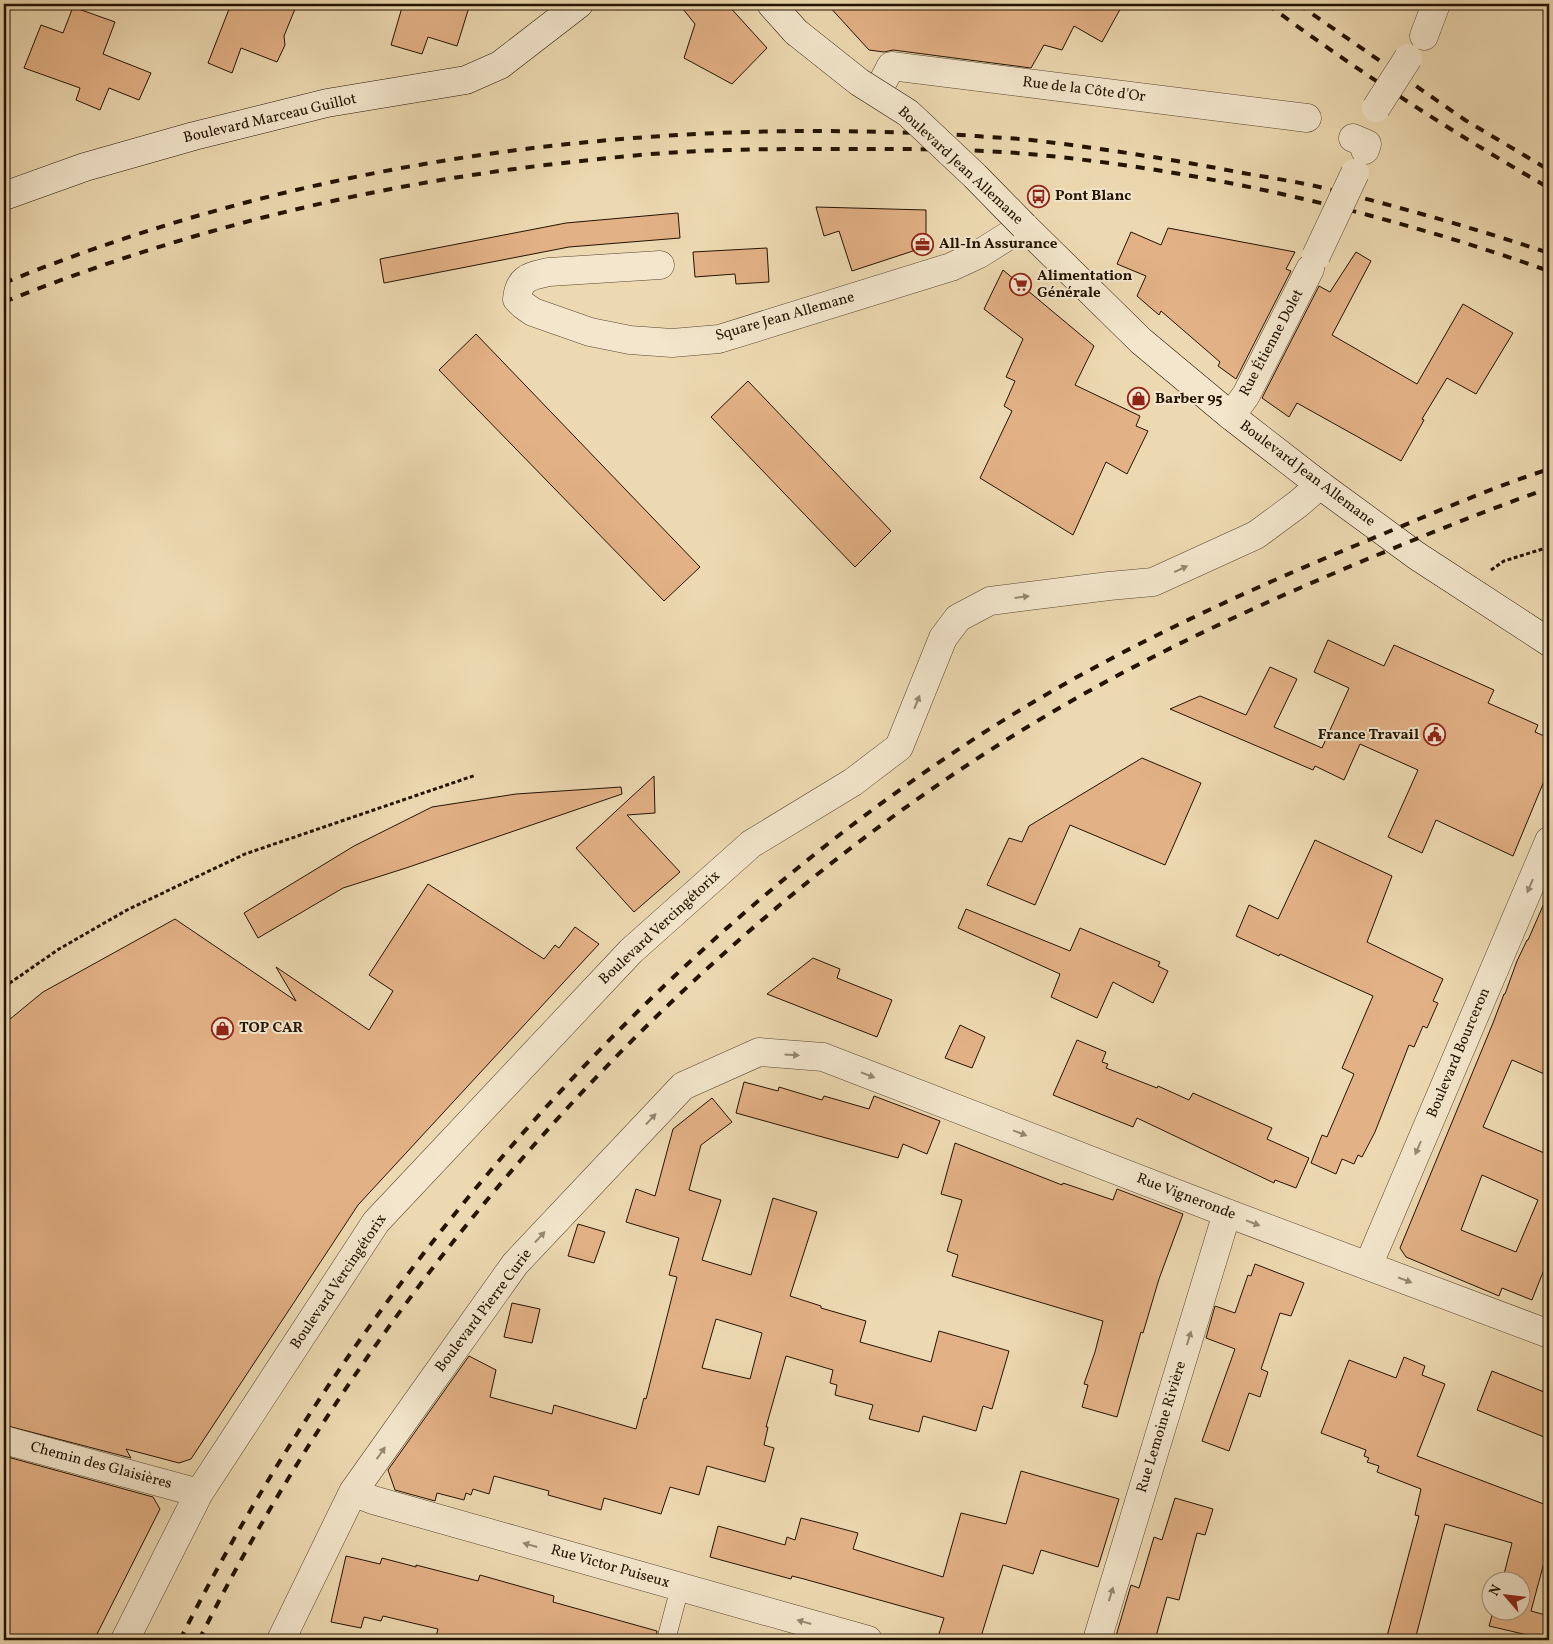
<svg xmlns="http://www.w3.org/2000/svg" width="1553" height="1644" viewBox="0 0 1553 1644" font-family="Vollkorn,serif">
<rect width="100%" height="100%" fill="#edd9b1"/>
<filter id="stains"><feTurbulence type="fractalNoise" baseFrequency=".004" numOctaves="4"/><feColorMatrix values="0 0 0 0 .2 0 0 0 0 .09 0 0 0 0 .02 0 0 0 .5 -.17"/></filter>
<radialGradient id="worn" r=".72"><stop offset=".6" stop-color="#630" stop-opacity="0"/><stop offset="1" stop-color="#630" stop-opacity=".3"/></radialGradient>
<path fill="#e3b186" stroke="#231302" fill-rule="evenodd" d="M 231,4 L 297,4 L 284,36 L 285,45 L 277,62 L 241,48 L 232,73 L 208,63 Z
M 403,4 L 470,4 L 457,46 L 428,37 L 422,54 L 391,45 Z
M 679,4 L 727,4 L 767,48 L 732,84 L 684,58 L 695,24 Z
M 827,4 L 1123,4 L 1102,42 L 1074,26 L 1062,50 L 1044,45 L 1031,68 L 893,50 L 884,52 L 869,50 Z
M 73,7 L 115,22 L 103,54 L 151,73 L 139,100 L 109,88 L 100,110 L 76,100 L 80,88 L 24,68 L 41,25 L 63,33 Z
M 816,207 L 926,210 L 926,238 L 919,249 L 852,271 L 839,231 L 824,236 Z
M 678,213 L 680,238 L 569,247 L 384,283 L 380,259 L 566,223 Z
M 1168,228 L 1295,252 L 1286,269 L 1291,271 L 1236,379 L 1218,366 L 1220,362 L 1161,311 L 1159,315 L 1137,296 L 1146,276 L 1117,264 L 1131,232 L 1161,245 Z
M 767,248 L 769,282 L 736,284 L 735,274 L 695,277 L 693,252 Z
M 1356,252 L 1371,261 L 1332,335 L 1417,384 L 1463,304 L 1513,333 L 1476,394 L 1447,378 L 1422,419 L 1424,420 L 1401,461 L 1297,403 L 1289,417 L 1262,398 L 1319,286 L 1330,292 Z
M 1003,270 L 1094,346 L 1075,385 L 1140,416 L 1136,426 L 1148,431 L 1127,474 L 1106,462 L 1073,535 L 980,478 L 1012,411 L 1004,406 L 1015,381 L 1006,377 L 1023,339 L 984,309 Z
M 476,334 L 700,567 L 664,601 L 439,370 Z
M 748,381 L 891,531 L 855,567 L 711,417 Z
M 1328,640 L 1384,666 L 1394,645 L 1494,690 L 1488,703 L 1538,725 L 1535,732 L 1549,738 L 1549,769 L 1513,856 L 1436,820 L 1422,853 L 1388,837 L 1418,770 L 1360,744 L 1344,780 L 1315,766 L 1313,770 L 1170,709 L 1200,696 L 1246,715 L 1270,667 L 1297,679 L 1274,727 L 1322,748 L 1349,688 L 1314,672 Z
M 1142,758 L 1201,783 L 1165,865 L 1070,825 L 1035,905 L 987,885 L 1009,838 L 1022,842 L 1029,826 Z
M 654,776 L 655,813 L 627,815 L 680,872 L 634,912 L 576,848 Z
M 621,787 L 622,794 L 406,868 L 343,888 L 258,938 L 244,913 L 354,846 L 432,807 L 516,794 Z
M 1315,840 L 1392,876 L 1367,942 L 1443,979 L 1433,1001 L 1438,1003 L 1427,1028 L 1423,1026 L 1414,1047 L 1409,1045 L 1375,1132 L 1362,1157 L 1358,1155 L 1354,1164 L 1342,1159 L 1336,1174 L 1311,1163 L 1322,1135 L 1327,1137 L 1354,1074 L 1342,1068 L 1373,996 L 1280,954 L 1279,956 L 1236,936 L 1249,905 L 1278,919 Z
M 428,884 L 544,959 L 555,945 L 559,948 L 575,927 L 599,944 L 358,1205 L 191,1459 L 179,1463 L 126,1449 L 131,1458 L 4,1425 L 4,1024 L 43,992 L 175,919 L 296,1001 L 276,967 L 369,1030 L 393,991 L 369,975 Z
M 1549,892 L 1549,1076 L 1512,1060 L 1483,1127 L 1549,1155 L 1549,1257 L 1532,1300 L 1502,1288 L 1499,1296 L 1406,1257 L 1400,1248 L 1493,1023 L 1504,994 L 1505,994 L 1517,961 L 1527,940 L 1528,940 ZM 1482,1175 L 1538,1200 L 1516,1252 L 1461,1230 Z
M 966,909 L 1070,951 L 1080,928 L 1160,962 L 1158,966 L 1168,971 L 1153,1003 L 1113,982 L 1097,1018 L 1051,997 L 1060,974 L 958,928 Z
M 813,958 L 840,969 L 837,978 L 892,1000 L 877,1037 L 767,994 Z
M 960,1025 L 985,1037 L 972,1068 L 945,1058 Z
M 1077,1040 L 1106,1052 L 1102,1062 L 1108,1064 L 1106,1068 L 1157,1088 L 1158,1086 L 1189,1100 L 1193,1093 L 1272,1128 L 1267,1139 L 1309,1158 L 1296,1188 L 1275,1180 L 1274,1183 L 1137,1118 L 1133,1127 L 1053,1095 Z
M 744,1082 L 778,1091 L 779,1087 L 822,1100 L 824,1096 L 869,1109 L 874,1096 L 940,1121 L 927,1154 L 903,1144 L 898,1158 L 736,1113 Z
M 712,1098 L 732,1122 L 701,1145 L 689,1190 L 721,1200 L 702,1260 L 751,1275 L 773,1198 L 817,1212 L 790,1296 L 821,1306 L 821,1308 L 866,1321 L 860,1342 L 931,1362 L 939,1331 L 1009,1351 L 992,1409 L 983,1406 L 976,1431 L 923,1416 L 919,1432 L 869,1419 L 873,1405 L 835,1395 L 837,1385 L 830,1383 L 833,1370 L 786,1356 L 766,1427 L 768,1427 L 764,1445 L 774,1448 L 765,1482 L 707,1466 L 699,1495 L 670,1487 L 661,1514 L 604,1498 L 601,1510 L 548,1495 L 549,1491 L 494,1476 L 489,1494 L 473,1489 L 471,1495 L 466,1493 L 464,1500 L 437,1493 L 435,1501 L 395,1490 L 388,1470 L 469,1356 L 496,1370 L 490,1397 L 552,1414 L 554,1405 L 636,1429 L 644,1398 L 646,1399 L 677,1277 L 669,1275 L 679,1238 L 626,1222 L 636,1189 L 655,1196 L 673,1129 ZM 716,1319 L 762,1333 L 750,1379 L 702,1368 Z
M 955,1143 L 1062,1185 L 1063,1183 L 1113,1200 L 1117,1189 L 1183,1214 L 1159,1279 L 1143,1333 L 1141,1332 L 1117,1417 L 1082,1407 L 1088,1385 L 1084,1384 L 1095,1352 L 1103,1321 L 952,1276 L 958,1255 L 947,1251 L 962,1200 L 941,1194 Z
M 578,1224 L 605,1232 L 594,1263 L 568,1256 Z
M 1255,1264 L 1304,1283 L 1291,1316 L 1280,1313 L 1261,1369 L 1268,1372 L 1260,1397 L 1249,1393 L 1229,1451 L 1202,1441 L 1235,1349 L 1206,1338 L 1215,1306 L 1235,1313 L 1248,1275 L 1251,1276 Z
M 512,1303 L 540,1309 L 532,1343 L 504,1337 Z
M 1404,1357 L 1425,1366 L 1422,1375 L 1445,1384 L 1417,1456 L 1549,1506 L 1549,1544 L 1531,1611 L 1549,1616 L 1549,1640 L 1489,1626 L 1493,1612 L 1520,1612 L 1520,1582 L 1502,1582 L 1512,1543 L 1445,1524 L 1415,1640 L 1386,1640 L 1419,1516 L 1415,1515 L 1421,1489 L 1377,1472 L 1379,1466 L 1367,1462 L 1369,1458 L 1364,1456 L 1366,1450 L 1321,1433 L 1349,1360 L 1396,1378 Z
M 1492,1371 L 1549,1394 L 1549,1439 L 1477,1410 Z
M 4,1456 L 153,1497 L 160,1509 L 94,1640 L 4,1640 Z
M 1021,1471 L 1119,1499 L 1098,1567 L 1041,1550 L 1033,1574 L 1003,1565 L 980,1640 L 937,1640 L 944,1618 L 804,1579 L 792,1576 L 791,1579 L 710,1557 L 718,1526 L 785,1545 L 787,1537 L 795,1540 L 801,1518 L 858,1533 L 853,1549 L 943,1577 L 961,1513 L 1006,1524 Z
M 1175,1498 L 1213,1509 L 1205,1535 L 1197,1533 L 1179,1600 L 1167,1597 L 1155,1640 L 1131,1640 L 1116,1636 L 1131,1585 L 1139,1588 L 1154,1537 L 1162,1540 Z
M 346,1556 L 380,1564 L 382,1558 L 416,1567 L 416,1565 L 478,1581 L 480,1575 L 554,1596 L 553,1602 L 657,1631 L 656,1640 L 435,1640 L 438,1629 L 383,1616 L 381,1621 L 364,1617 L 361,1628 L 331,1622 Z"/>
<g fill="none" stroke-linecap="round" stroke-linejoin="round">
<defs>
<path id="lane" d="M 666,1640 L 680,1587"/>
<path id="street" d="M 1424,36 L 1436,4
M 877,93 L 891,66 L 1307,118
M 1353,138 L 1367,144 L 1365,150
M 660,265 L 549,272 C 531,276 519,277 517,299 L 523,305 L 533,312 L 590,332 L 630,340 L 672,343 L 719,339 L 951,267 L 979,254 L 1024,226
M 1231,416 L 1246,395 L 1310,269
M 1368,1266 L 1549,841
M 4,1440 L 199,1493
M 353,1492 L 373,1500 L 868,1640
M 125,1640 L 199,1493 L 376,1222 L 631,951 L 751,844 L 853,782 L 899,747 L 943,638 L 958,618 L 990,601 L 1109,586 L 1153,582 L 1256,535 L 1298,504 L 1320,485
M 281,1640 L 353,1492 L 515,1264 L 683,1086 L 759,1052 L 823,1057 L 1227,1213 L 1549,1334
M 1097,1640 L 1227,1213"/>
<path id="secondary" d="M 771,4 L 796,32
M 4,196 L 85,167 L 194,136 L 327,103 L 466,80 L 500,65 L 579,4
M 1024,226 L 1141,341 L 1231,416 L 1320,485 L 1417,556 L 1549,642"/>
</defs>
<use href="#lane" stroke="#56442e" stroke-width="19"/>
<use href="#street" stroke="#56442e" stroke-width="29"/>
<use href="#secondary" stroke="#231302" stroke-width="29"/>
<path stroke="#231302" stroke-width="3" stroke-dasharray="4 2.5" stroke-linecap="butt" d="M 1491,570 L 1504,561 L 1549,547
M 4,987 L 59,949 L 127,910 L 245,854 L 476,775"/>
<use href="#lane" stroke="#f3e6cc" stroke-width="18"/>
<use href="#street" stroke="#f3e6cc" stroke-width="28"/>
<use href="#secondary" stroke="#f3e6cc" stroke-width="28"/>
<path stroke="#231302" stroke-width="4" stroke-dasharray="9 9" stroke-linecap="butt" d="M 1267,4 C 1357,71 1452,132 1549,188
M 1298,4 L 1465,120 L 1549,170
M 4,283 C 256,180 530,133 801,131 C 860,131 918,132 976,136 C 997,138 1018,138 1039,141 C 1107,149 1175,160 1243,173 C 1271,178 1300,182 1328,189 C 1403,208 1477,229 1549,253
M 4,302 C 186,229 377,183 572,162 C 624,156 677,151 730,150 C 762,149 794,149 825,149 C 897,149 969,148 1040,155 C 1213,172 1385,213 1549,271
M 180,1640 C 359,1283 642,955 977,737 C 1097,659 1227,599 1359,544 C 1422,518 1485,490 1549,469
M 199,1640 C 384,1269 691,925 1049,714 C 1125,669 1205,630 1286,594 C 1373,556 1460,520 1549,488"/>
<defs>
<path id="street-bridge" d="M 1376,108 L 1408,58
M 1316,256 L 1355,173"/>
<path id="secondary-bridge" d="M 796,32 L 859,82 L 908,113 L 975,176 L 1024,226"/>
</defs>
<use href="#street-bridge" stroke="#56442e" stroke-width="29" stroke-linecap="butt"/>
<use href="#secondary-bridge" stroke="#231302" stroke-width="29" stroke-linecap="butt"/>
<use href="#street-bridge" stroke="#f3e6cc" stroke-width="28"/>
<use href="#secondary-bridge" stroke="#f3e6cc" stroke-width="28"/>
</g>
<defs><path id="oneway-solid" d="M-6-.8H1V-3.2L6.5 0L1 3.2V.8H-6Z" transform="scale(1.25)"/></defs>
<g fill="#958771">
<use href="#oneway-solid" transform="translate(1181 569) rotate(-25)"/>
<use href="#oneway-solid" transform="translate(1022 597) rotate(-7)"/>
<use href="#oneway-solid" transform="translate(917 702) rotate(-68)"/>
<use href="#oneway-solid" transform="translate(1530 886) rotate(113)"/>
<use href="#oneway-solid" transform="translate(792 1055) rotate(4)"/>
<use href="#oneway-solid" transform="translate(868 1075) rotate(21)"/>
<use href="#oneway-solid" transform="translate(651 1119) rotate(-47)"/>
<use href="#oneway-solid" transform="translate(1020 1133) rotate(21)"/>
<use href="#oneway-solid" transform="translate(1418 1148) rotate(113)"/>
<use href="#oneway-solid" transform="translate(1253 1223) rotate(21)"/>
<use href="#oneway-solid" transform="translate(540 1237) rotate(-47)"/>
<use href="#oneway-solid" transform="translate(1405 1280) rotate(21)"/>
<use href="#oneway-solid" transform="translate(1189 1338) rotate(-73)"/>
<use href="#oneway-solid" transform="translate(381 1453) rotate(-55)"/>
<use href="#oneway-solid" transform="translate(530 1545) rotate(-164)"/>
<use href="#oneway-solid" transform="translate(1111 1594) rotate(-73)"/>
<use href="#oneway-solid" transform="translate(804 1622) rotate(-164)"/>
</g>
<defs>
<symbol id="bus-ring" viewBox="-11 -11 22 22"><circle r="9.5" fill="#f3e6cc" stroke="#8f2418" stroke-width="1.5"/><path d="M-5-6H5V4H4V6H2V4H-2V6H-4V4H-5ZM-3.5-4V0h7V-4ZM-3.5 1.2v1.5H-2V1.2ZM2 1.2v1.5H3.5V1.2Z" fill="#8f2418"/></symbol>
<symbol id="office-ring" viewBox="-11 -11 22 22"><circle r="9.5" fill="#f3e6cc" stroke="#8f2418" stroke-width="1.5"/><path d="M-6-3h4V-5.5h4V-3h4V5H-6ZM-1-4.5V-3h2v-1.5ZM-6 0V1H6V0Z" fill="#8f2418"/></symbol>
<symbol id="supermarket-ring" viewBox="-11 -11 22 22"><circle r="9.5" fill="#f3e6cc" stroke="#8f2418" stroke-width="1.5"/><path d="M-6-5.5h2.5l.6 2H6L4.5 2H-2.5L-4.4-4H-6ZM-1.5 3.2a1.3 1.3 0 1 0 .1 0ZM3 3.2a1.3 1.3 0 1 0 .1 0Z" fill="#8f2418"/></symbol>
<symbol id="shop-ring" viewBox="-11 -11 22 22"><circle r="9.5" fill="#f3e6cc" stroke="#8f2418" stroke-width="1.5"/><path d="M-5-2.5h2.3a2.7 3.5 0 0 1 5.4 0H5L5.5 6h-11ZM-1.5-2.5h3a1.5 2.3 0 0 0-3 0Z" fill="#8f2418"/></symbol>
<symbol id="civic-ring" viewBox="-11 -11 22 22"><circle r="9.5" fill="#f3e6cc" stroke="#8f2418" stroke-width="1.5"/><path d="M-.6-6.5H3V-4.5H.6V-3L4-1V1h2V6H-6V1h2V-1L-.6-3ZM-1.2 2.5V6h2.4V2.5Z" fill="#8f2418"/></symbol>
</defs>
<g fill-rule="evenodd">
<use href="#bus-ring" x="1026" y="184" width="25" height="25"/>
<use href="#office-ring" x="910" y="232" width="25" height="25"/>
<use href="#supermarket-ring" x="1008" y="272" width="25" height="25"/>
<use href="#shop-ring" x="1126" y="386" width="25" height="25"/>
<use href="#civic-ring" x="1422" y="722" width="25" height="25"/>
<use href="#shop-ring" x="210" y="1016" width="25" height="25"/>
</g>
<g text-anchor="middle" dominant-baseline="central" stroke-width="4" stroke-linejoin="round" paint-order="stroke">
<g font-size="15" fill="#231302" stroke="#f3e6cc">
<text transform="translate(1084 90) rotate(7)">Rue de la Côte d'Or</text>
<text transform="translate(270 119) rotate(-13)">Boulevard Marceau Guillot</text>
<text transform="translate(960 166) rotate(43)">Boulevard Jean Allemane</text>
<text transform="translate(785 317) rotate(-16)">Square Jean Allemane</text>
<text transform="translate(1272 343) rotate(-62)">Rue Étienne Dolet</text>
<text transform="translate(1307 474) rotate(37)">Boulevard Jean Allemane</text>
<text transform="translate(660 928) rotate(-43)">Boulevard Vercingétorix</text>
<text transform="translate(1459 1053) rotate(-67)">Boulevard Bourceron</text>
<text transform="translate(1186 1197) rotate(21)">Rue Vigneronde</text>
<text transform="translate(339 1282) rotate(-56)">Boulevard Vercingétorix</text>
<text transform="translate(484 1311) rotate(-53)">Boulevard Pierre Curie</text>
<text transform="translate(1162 1427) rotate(-73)">Rue Lemoine Rivière</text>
<text transform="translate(101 1466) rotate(15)">Chemin des Glaisières</text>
<text transform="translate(610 1567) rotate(16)">Rue Victor Puiseux</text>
</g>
<g font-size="15" font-weight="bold" fill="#231302" stroke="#f3e6cc" text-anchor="start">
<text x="1055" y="196">Pont Blanc</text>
<text x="939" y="244">All-In Assurance</text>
<text x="1037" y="276">Alimentation<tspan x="1037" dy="17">Générale</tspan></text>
<text x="1155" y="399">Barber 95</text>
<text x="1419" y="735" text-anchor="end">France Travail</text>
<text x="239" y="1028">TOP CAR</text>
</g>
</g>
<rect width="1553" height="1644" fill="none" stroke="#edd9b1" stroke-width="20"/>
<rect x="5" y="5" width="1543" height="1634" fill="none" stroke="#231302" stroke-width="2.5"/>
<rect x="10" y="10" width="1533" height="1624" fill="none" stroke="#231302"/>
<g transform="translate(1506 1596) rotate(298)"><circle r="24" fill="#f3e6cc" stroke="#a0927b"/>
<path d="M0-4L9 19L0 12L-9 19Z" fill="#8f2418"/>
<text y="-8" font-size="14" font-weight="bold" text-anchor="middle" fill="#231302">N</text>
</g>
<rect width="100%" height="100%" filter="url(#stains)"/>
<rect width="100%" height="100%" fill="url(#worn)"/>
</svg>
